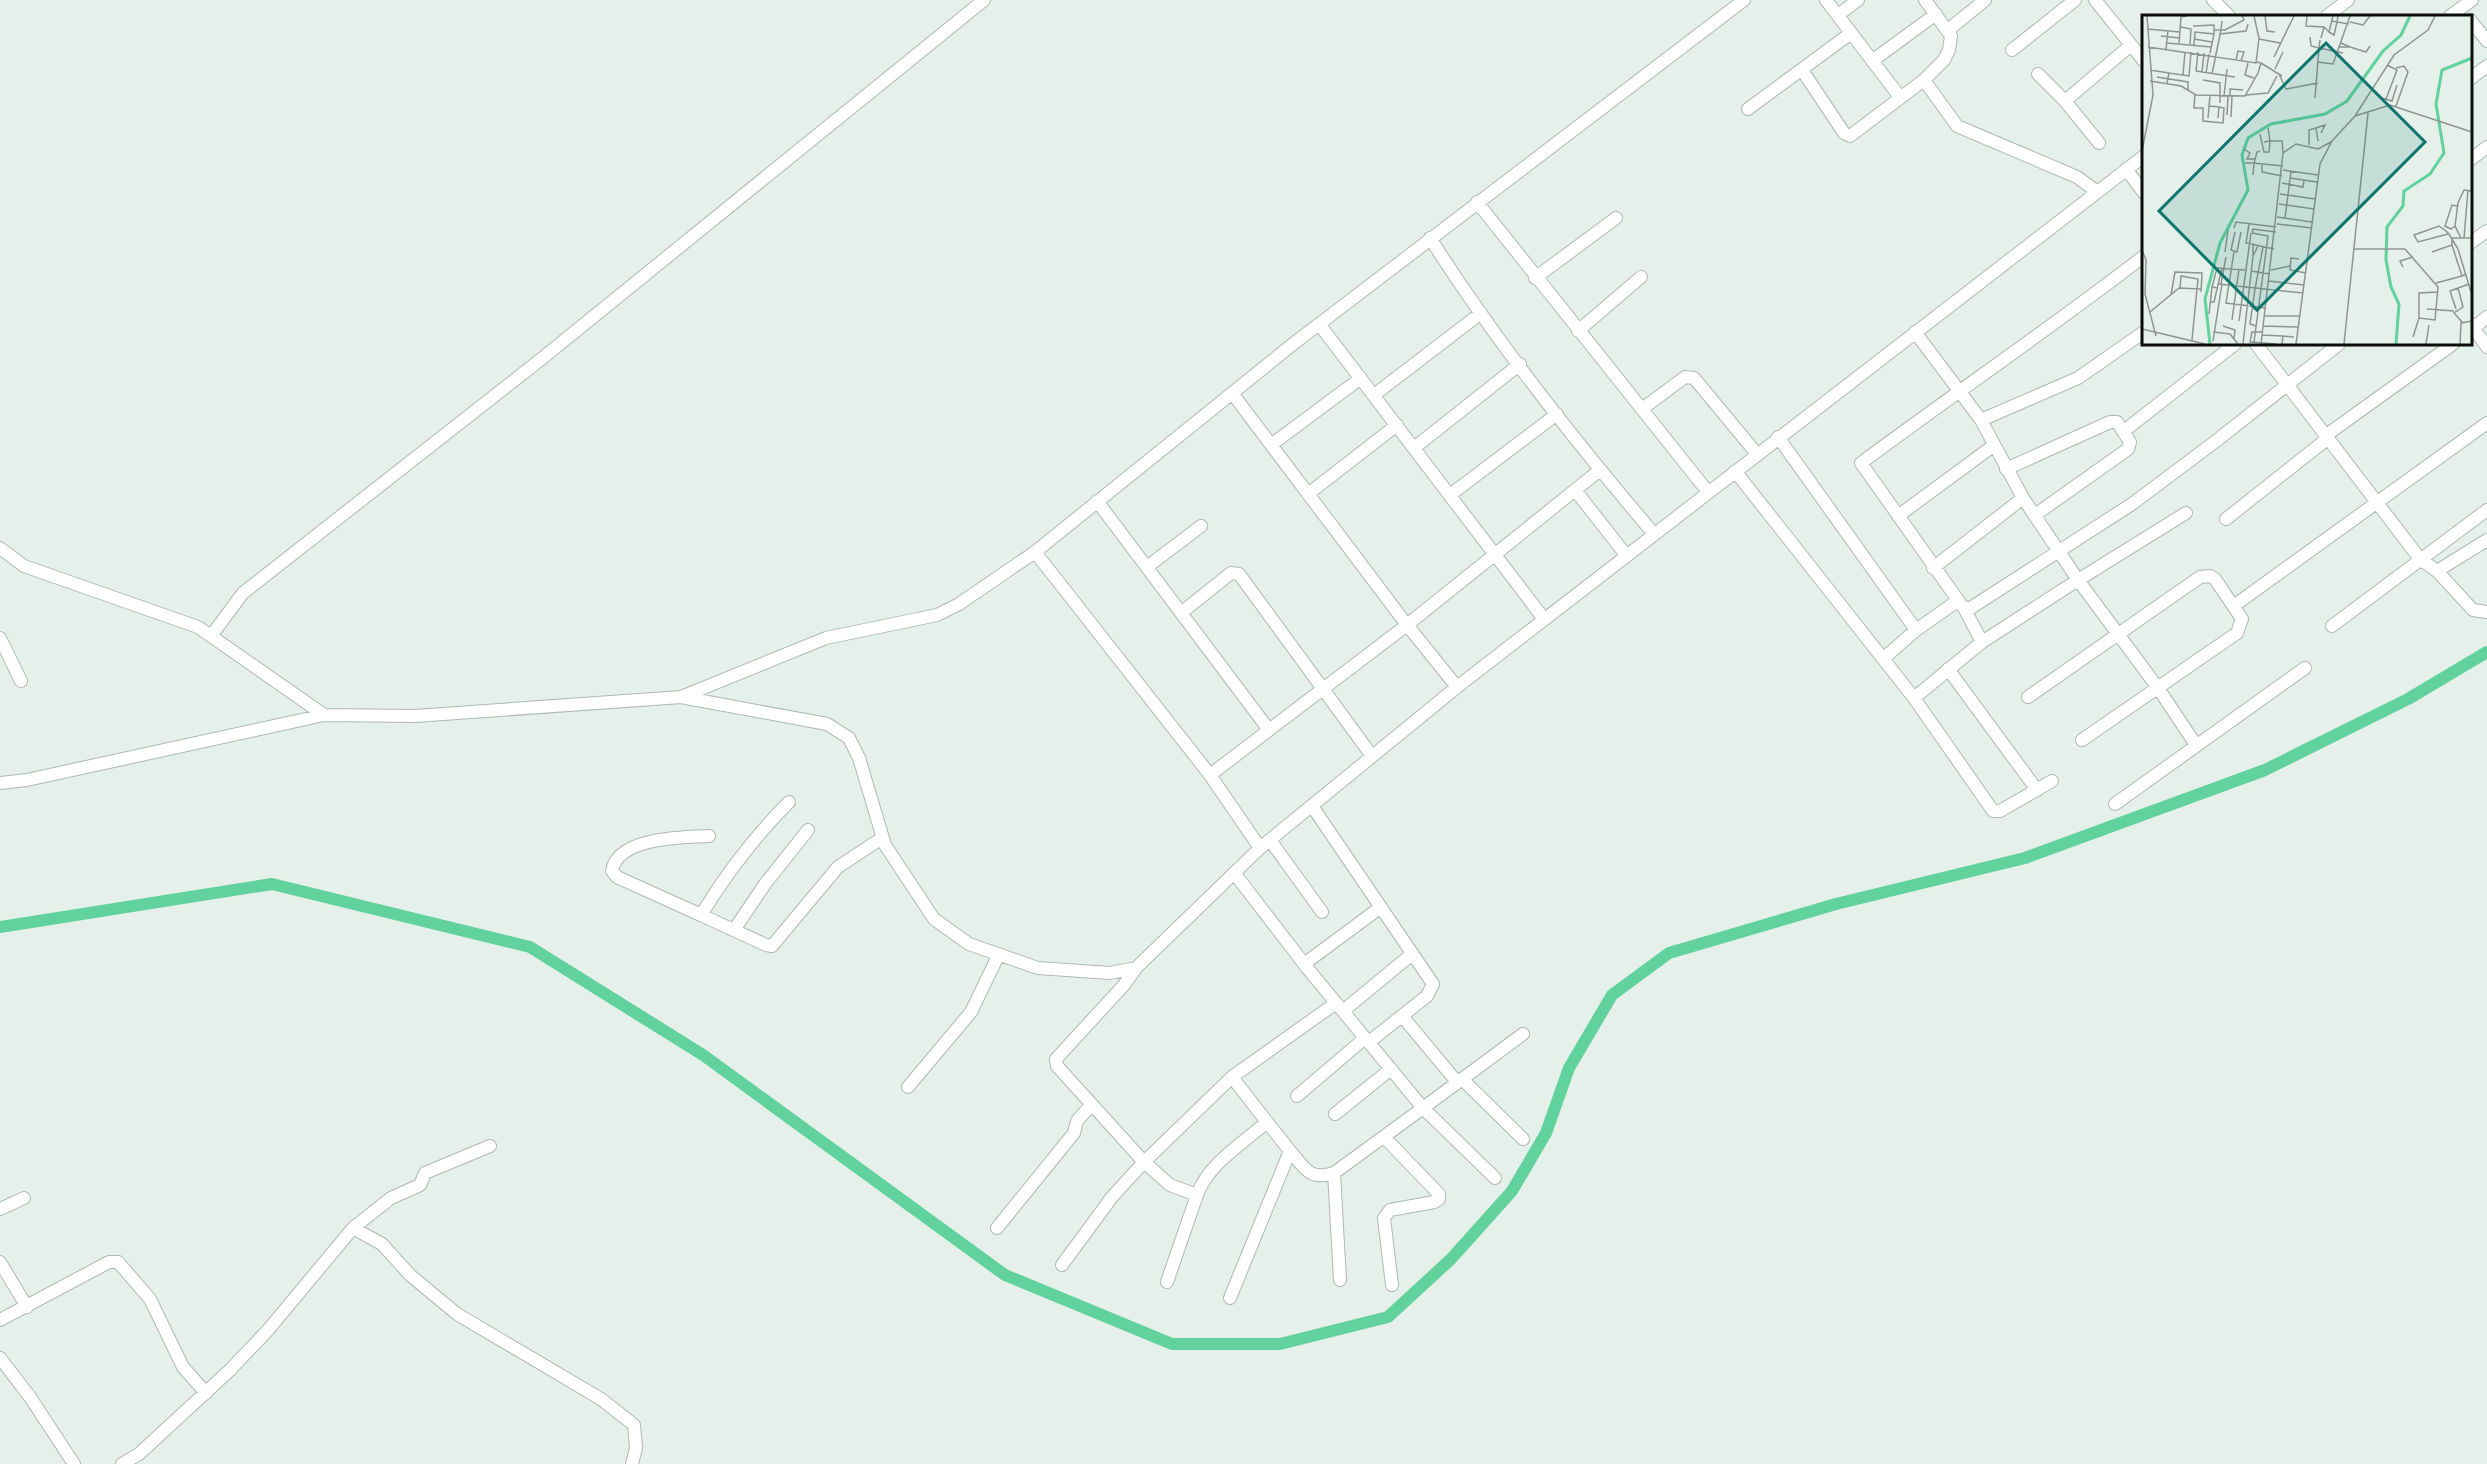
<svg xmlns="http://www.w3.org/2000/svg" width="2487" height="1464" viewBox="0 0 2487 1464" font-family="Cabin,sans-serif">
<rect width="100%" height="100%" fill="#e5f0ea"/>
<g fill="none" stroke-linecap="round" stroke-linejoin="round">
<path stroke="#61d19d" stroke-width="12" d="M 0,927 L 272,884 L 530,947 L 703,1055 L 1005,1275 L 1172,1344 L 1280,1344 L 1388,1317 L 1451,1259 L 1512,1191 L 1546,1133 L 1569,1068 L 1612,995 L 1669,953 L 1836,904 L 2025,858 L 2265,770 L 2408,699 L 2487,652"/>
<defs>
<path id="minor" d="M 1826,0 L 1900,97
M 2095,0 L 2144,61
M 2213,0 L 2229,16
M 1838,15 L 1858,0
M 2327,16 L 2348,0
M 2450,16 L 2472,0
M 2470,20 L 2487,41
M 1948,30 L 1985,0
M 2012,50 L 2075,0
M 1872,61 L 1936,14
M 1802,70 L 1844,133 L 1850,136 L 1924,80 L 1944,60 L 1949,50 L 1951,36 L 1925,0
M 2038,74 L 2065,101 L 2099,143
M 2470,79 L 2487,66
M 1924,80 L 1957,126 L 2077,177 L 2096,191
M 2065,101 L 2131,45
M 1748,109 L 1851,33
M 2470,160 L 2487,147
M 2126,169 L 2144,193
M 1477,202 L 1708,492
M 1430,238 C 1496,342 1574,440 1654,534
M 2470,243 L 2487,231
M 1535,278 L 1616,218
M 2470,323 L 2487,347
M 1319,324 L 1544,619
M 1578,331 L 1641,277
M 2470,331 L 2487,317
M 2256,344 L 2420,559 L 2437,571 L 2473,610 L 2487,612
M 1232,393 L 1407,625 L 1457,687
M 1374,395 L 1481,313
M 1642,409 L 1685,377 L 1694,378 L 1757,454
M 1981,420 L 2078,378 L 2144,332
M 2124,431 L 2235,344
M 2325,436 L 2453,344
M 1778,437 L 1916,630
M 1271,445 L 1361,378
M 1414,448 L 1520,364
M 2006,469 L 2110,422 L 2117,422 L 2130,442 L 2128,449 L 2035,515
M 1735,471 L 1914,698 L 1993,811 L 2000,811 L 2052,781
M 1575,490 L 1626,555
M 1308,494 L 1397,425
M 1450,495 L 1557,414
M 1097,501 L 1269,730
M 2186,513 L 2078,580 L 2158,688 L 2196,745
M 1898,516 L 1993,446
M 2226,519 L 2327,439
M 0,548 L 24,566 L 198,627 L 324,715
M 1035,552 L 1210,775 L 1260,848
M 1147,567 L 1201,526
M 1933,568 L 2023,498
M 2437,571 L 2487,540
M 1960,603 L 1861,463 C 1955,393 2051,328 2144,256
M 2235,605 L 2487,423
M 1966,611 L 2132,504 L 2216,441 L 2339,344
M 1181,613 L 1231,573 L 1239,574 L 1372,756
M 2332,626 L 2487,510
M 211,636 L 243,593 L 540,360 L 984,0
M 0,638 L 21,681
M 1883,659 L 1916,630 L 1956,602 L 1963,606 L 1982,642
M 1948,669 L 2037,790
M 681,697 L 827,724 L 849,738 L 859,758 L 885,845 L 934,919 L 969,944 L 1038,968 L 1110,973 L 1136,968 L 1260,848 L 1457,687 L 2144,156
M 2028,697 L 2200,577 L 2210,576 L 2215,579 L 2242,619 L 2237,633 L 2082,740
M 1914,698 L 1982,642 L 2078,580 L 2023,498 L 1981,420 L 1915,332
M 1210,775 L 1407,625 L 1600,470
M 0,783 L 27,780 L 324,715 L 415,716 L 681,697 L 826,638 L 937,615 L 959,604 L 1035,552 L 1293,344 L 1744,0
M 789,802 C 755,836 726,874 701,915 L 766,945 L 772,946 L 838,867 L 882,838
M 2115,804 L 2305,668
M 1312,806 L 1433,984 L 1427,996 L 1369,1042
M 1270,840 L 1322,912
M 1235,874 L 1308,969 L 1423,1108 L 1334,1173 C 1309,1181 1305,1168 1290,1151
M 701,915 L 617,877 L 612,871 C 617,837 684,837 709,836
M 734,930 L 765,884 L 808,830
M 1304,964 L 1381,907
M 1343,1011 L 1412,954
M 1402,1016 L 1457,1082
M 1232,1077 L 1336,1003
M 1462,1079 L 1523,1139
M 908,1087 L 971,1012 L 999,954
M 1297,1096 L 1365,1038
M 1335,1114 L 1391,1069
M 1384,1137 L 1439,1194 L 1439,1199 L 1434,1202 L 1390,1210 L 1384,1218 L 1392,1285
M 1334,1173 L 1340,1280
M 1495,1178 L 1423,1108 L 1523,1034
M 0,1209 L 24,1198
M 353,1228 L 382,1244 L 410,1275 L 457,1314 L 601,1399 L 634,1425 L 636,1448 L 632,1464
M 997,1228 L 1074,1133 L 1077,1121 L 1091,1105
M 0,1262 L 27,1307
M 1062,1265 L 1112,1197 L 1144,1162 L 1057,1066 L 1056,1059 L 1124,985 L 1136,968
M 1167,1282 L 1197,1195 C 1208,1164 1243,1143 1267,1122 L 1232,1077 L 1144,1162 L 1170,1185 L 1197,1195
M 1230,1298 L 1290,1151 L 1267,1122
M 0,1320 L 109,1262 L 118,1262 L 150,1299 L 183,1367 L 206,1393
M 0,1358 L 30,1397 L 74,1464
M 122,1464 L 139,1454 L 230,1370 L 268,1330 L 353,1228 L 391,1198 L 420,1185 L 425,1173 L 490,1146"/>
</defs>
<use href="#minor" stroke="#afb9b3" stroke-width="14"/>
<use href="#minor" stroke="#fff" stroke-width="12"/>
</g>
<g transform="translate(2142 15)">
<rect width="330" height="330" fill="#e5f0ea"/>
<path fill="none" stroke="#61d19d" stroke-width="3" d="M 68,329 L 63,284 L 78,228 L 106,175 L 100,140 L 106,123 L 129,109 L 183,99 L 205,86 L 241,36 L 259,20 L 268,1M 254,329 L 257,289 L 249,272 L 244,245 L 245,212 L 261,191 L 262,176 L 288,159 L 302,138 L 294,89 L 300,55 L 330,43"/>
<path fill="none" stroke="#8d9591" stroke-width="1.5" d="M 123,1 L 125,16 L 133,17M 165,1 L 164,11 L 182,12 L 179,23M 196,1 L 195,7 L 207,9M 80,6 L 79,15 L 83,15 L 102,5 L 100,1M 208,7 L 221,10 L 228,1M 51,11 L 72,10 L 72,15M 39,12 L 49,14 L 48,29M 182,12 L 187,17 L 191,1M 5,14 L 38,17M 187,17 L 192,20 L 195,7 L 190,6M 78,19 L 104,16 L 106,9M 19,21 L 38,23M 168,22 L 169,31 L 177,33 L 178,25M 52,24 L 70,27M 117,24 L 138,28M 25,28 L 69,32M 37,28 L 39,2 L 45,1M 52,30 L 53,17 L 72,19 L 68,38M 6,32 L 114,48 L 117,23 L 112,1M 197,32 L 208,32 L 199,28M 208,32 L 224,37 L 228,31M 24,34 L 26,15M 132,42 L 152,1M 94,45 L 96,36 L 102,37 L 99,46M 175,47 L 191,49 L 208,1M 106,48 L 103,60 L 112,63M 119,48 L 140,61M 133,54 L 141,37M 8,55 L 27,58M 54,56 L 93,62M 54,56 L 56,37M 60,57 L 62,38M 64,58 L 67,39M 70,59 L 79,15 L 72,15 L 72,19M 137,59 L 144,74 L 176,68M 41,60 L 43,37M 15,62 L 46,67 L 46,75M 61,65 L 78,68 L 78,88M 8,66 L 39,71 L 54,80 L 103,81 L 116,58 L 119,48 L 115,47M 25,68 L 27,58 L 47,61 L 49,37M 53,79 L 52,93 L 61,93 L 61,106 L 81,108 L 82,93 L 77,92M 104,80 L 126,78 L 135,61M 82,81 L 85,54M 88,81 L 88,74 L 101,75M 236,82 L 250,86 L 255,70M 173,83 L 177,33 L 201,38M 244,84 L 255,55 L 245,50M 67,91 L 77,92 L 76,103M 254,91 L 266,57 L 262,51 L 254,53M 85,100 L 86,81M 213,101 L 248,90 L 330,117M 89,102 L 90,81M 66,103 L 68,81M 126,113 L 128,126 L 140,126 L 141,137M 174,113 L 183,110 L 179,118M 118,119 L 122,137 L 127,137 L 128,126 L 122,127M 167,130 L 167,115 L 174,113 L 176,126M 102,134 L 108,138 L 105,144 L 113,144M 0,136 L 11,80 L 5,1M 118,136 L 115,137 L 112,148 L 141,151M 103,148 L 112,148 L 111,160M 120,150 L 120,157 L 140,161M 141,155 L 176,160M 148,163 L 175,167M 140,168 L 161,172 L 162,165M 138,179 L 173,184M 137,189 L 172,194M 135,202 L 170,207M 143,203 L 149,156M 107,209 L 104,228 L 132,234M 135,209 L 170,213M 313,211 L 309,214 L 303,211 L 310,190 L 315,191M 92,213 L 94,207 L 134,212M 93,217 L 89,235 L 95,237 L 99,217M 110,218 L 126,221 L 112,327M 110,218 L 111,214 L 134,217M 306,219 L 276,227 L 272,220 L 297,211 L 304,216 L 307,219 L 316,234 L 329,277M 310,223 L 330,223M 319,223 L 313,211 L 316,188 L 322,175 L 330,176M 322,223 L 326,175M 111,230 L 111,241 L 116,231M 310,230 L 320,261 L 324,259M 212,234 L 263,234 L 296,272 L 293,305 L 277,303 L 271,322M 0,235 L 4,245 L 3,279 L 14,321M 83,237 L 86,215M 92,237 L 84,288 L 124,293M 290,237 L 310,230 L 310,224M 157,244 L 149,243 L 148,255 L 164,258M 261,252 L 258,246 L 271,242M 330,254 L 330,282M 129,255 L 148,251M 109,256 L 128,259M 127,266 L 162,270M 294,268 L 320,261M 77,269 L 161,278M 79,269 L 84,242M 70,272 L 75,253 L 103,255M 38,273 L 39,261 L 56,264 L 50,325M 316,273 L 321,292 L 312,298 L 320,307M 113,274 L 121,232M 113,274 L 108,309 L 114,311M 29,280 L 33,257 L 60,258 L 59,277M 68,287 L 72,287 L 80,253M 285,294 L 312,296M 314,294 L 308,276 L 327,269M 8,297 L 37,273 L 59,274M 67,299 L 70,272 L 76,273M 123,301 L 158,301M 277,303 L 277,278 L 296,277M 90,305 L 97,254M 97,306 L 109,218M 81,311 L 93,315 L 92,324M 121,311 L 157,312M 0,314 L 63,329M 71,317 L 88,319 L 96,329M 121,317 L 110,317 L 108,327 L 134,329M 120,320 L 141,321M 71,326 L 80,269M 101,329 L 111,241M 119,329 L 141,138 L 154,129 L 176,134 L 189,127M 140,329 L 141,321 L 152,322M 154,329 L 178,149 L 190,126 L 213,101 L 252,40 L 286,15 L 293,1M 202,329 L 226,98M 284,329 L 287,310M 318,329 L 319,308 L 330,306"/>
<path fill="#0f766e" fill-opacity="0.15" stroke="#0f766e" stroke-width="3" d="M 184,28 L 283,127 L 115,295 L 17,196 Z"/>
<rect width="330" height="330" fill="none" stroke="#0a0d0b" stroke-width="3"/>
</g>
</svg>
